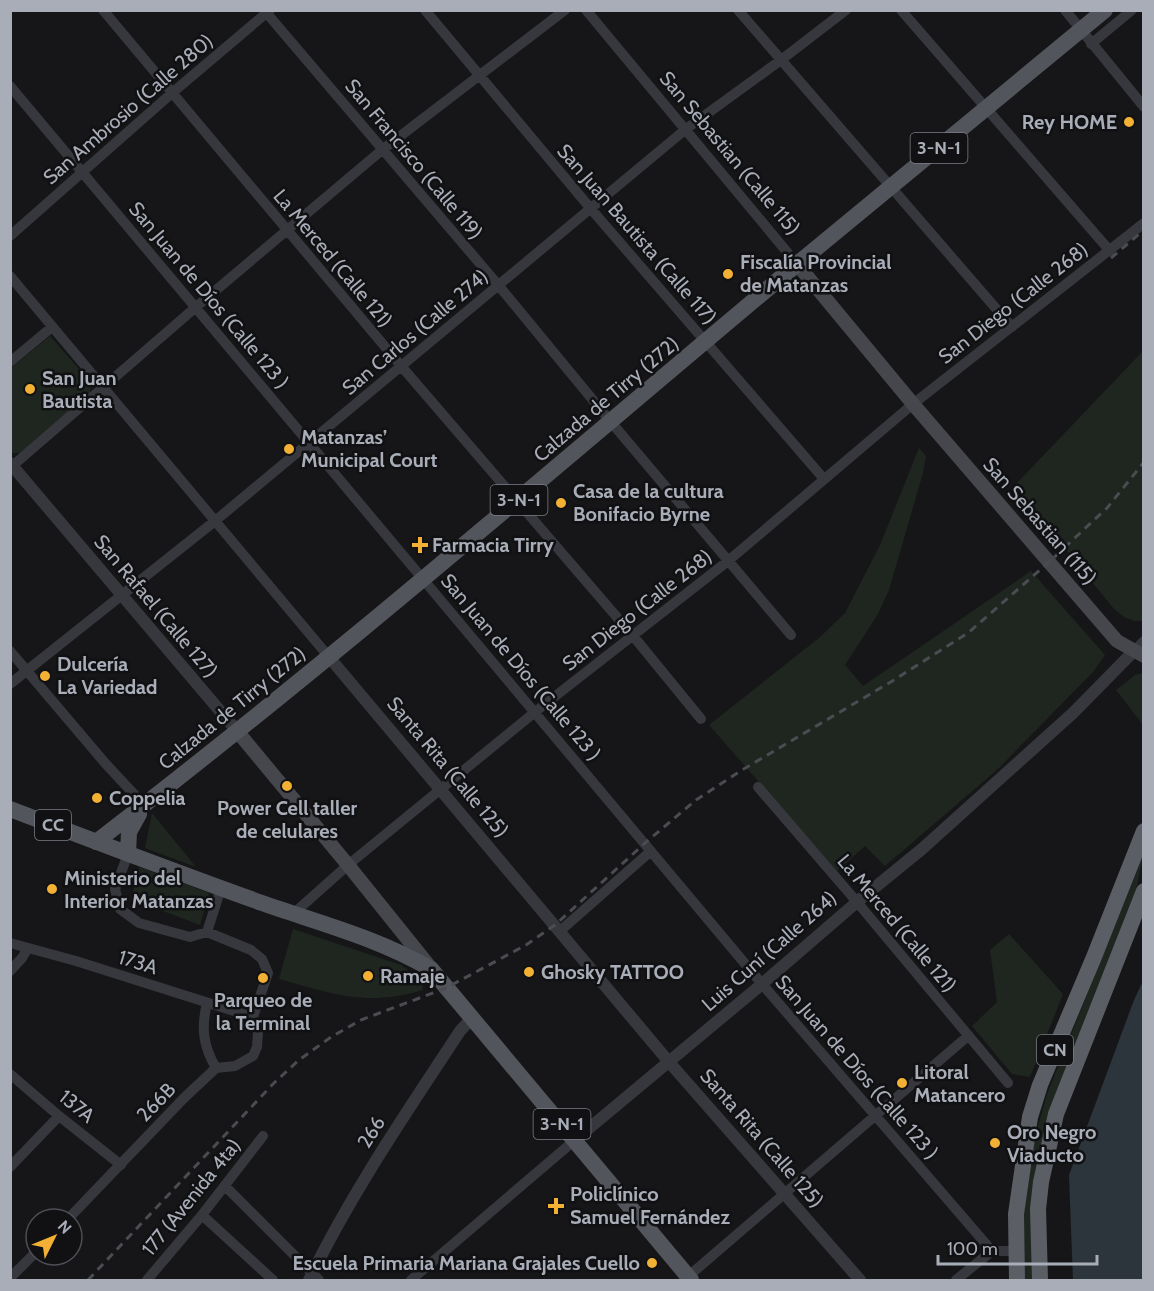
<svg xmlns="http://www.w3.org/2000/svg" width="1154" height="1291" viewBox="0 0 1154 1291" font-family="Cabin,sans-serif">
<rect width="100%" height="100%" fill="#161618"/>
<path fill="#1e261f" d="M 50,336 L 92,384 L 89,394 L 20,453 L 12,453 L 11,452 L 10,369 Z
M 1143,351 L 1144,621 L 1134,621 L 1124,617 L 1114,609 L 1014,486 Z
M 919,448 L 926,456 L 923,473 L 889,590 L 878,614 L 845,665 L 863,686 L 1031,571 L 1105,655 L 1093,672 L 998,769 L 885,866 L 865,846 L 837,871 L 709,725 L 820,637 L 845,613 L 880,545 Z
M 1143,673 L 1144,673 L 1143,725 L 1116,690 L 1135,675 Z
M 152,813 L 196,867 L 145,848 Z
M 1143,856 L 1135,895 L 1055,1096 L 1034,1280 L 1024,1280 L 1023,1220 L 1034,1141 L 1047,1094 Z
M 139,867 L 209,893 L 200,925 L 131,899 Z
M 293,929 L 401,965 L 422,980 L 423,990 C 366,1007 334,994 279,979 Z
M 1009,934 L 1063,994 L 1030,1077 L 1012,1074 L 972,1026 L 997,1002 L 990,950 Z"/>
<path fill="#2c353c" d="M 1143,981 L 1143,1280 L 1073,1280 L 1069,1175 L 1134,1000 Z"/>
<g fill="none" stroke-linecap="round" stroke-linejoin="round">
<path stroke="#37383d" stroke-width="10" d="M 103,10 L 402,367 L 634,637 L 701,719
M 264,10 L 499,286 L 611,422 L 791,635
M 425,10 L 591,209 L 824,479
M 586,10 L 797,264
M 738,10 L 1012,327
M 901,10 L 1110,251
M 1065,10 L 1144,107
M 1091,44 L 1132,10
M 10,86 L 762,984 L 992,1251 L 1016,1251
M 10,236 L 172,93 L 270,10
M 10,276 L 329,657
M 10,362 L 52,327
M 10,468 L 196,307 L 382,150 L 565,10
M 10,651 L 105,763 L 145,806
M 1134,651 L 1144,641
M 10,684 L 215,521 L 686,129 L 781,60 L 846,10
M 758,787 L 857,902 L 1008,1083
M 128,854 L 115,889 L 120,909 L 139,923 L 190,937 L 207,932 L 251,950 L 262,959 L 268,973 L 253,1017
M 293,914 L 348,865 L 535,712 L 728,561 L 913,404 L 1144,223
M 560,931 L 651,851
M 207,932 L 221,888
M 10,943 L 76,961 L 253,1017
M 10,971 L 22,958 L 28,948
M 207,1003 C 201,1028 203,1046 216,1068
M 10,1074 L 59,1116 L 121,1165
M 10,1167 L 59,1116
M 225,1186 L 319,1280
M 202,1215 L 273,1280
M 68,1219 L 184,1098 L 216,1068 L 235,1066 L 253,1056 L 257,1047 L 258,1032 L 253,1017
M 10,1278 L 36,1252
M 147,1280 L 202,1215 L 263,1136
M 411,1280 L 575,1140
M 684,1280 L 968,1036
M 956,1280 L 992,1251"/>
<path stroke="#37383d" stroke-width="12" d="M 10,463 L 237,731
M 329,657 L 669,1062 L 860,1280
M 575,1140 L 762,984 L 857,902 L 922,849 L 1073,713 L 1134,651
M 309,1280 C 351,1193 407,1112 460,1031 L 472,1018"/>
<path stroke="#45474d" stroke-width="14" d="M 797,264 L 913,404 L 1117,641 L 1144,656
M 237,731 L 348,865 L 430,967"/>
<path stroke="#53555c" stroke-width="16" d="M 10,809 C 94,841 178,873 262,903 C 319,923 378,938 431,969 L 691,1280
M 96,842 C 336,658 564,459 796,265 C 899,180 1002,95 1105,10
M 128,854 L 129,832 L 139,814"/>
<path stroke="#5b5e65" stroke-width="16" d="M 1017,1280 L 1016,1214 L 1030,1117 L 1040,1085 L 1094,957 L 1144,831
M 1040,1280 L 1038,1209 L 1041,1182 L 1056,1114 L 1144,891"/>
<path stroke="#4a4c52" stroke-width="3" stroke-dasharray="8 6" stroke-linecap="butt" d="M 1111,258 L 1144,230
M 88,1280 L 274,1083 L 299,1060 L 331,1037 L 361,1020 L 446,988 L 526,945 L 555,925 L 645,843 L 696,800 L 742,770 L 894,680 L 968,633 L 1049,562 L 1107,508 L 1144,462"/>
</g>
<g fill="#f2b134" stroke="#111113" stroke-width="2">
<circle cx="1129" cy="122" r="6"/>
<circle cx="728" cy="274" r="6"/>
<circle cx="30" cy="389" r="6"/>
<circle cx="289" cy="449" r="6"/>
<circle cx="561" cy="503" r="6"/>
<path d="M417 536h6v6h6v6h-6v6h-6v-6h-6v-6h6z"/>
<circle cx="45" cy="676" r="6"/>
<circle cx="287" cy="786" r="6"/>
<circle cx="97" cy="798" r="6"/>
<circle cx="52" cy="889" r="6"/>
<circle cx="529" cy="972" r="6"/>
<circle cx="368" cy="976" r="6"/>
<circle cx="263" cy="978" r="6"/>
<circle cx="902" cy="1083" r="6"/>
<circle cx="995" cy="1143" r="6"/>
<path d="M553 1197h6v6h6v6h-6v6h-6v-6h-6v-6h6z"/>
<circle cx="652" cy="1263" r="6"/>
</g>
<g text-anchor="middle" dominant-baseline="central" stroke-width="5" stroke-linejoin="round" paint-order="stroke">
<g fill="#111113" stroke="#7b7e86" stroke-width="1.5">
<rect x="910.5" y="133" width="57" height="30" rx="4.5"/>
<rect x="490.5" y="485" width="57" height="30" rx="4.5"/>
<rect x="35" y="810" width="36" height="30" rx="4.5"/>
<rect x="1037" y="1035" width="36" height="30" rx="4.5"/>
<rect x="533.5" y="1109" width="57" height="30" rx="4.5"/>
</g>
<g font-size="18" font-weight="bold" fill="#a8adb8">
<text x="939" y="148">3-N-1</text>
<text x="519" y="500">3-N-1</text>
<text x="53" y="825">CC</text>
<text x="1055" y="1050">CN</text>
<text x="562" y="1124">3-N-1</text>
</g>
<g font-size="20" fill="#a8adb8" stroke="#111113">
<text transform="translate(128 109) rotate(-41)">San Ambrosio (Calle 280)</text>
<text transform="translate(730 153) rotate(50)">San Sebastian (Calle 115)</text>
<text transform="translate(414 159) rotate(50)">San Francisco (Calle 119)</text>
<text transform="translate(637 234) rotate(49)">San Juan Bautista (Calle 117)</text>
<text transform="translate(333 258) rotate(50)">La Merced (Calle 121)</text>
<text transform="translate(209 295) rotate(50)">San Juan de Díos (Calle 123 )</text>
<text transform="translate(1013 303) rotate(-38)">San Diego (Calle 268)</text>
<text transform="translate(415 332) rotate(-40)">San Carlos (Calle 274)</text>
<text transform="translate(606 399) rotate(-40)">Calzada de Tirry (272)</text>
<text transform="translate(1040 521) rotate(49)">San Sebastian (115)</text>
<text transform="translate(156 606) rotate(50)">San Rafael (Calle 127)</text>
<text transform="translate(637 610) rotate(-38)">San Diego (Calle 268)</text>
<text transform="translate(521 667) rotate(50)">San Juan de Díos (Calle 123 )</text>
<text transform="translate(232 708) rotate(-39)">Calzada de Tirry (272)</text>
<text transform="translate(448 767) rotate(50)">Santa Rita (Calle 125)</text>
<text transform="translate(897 923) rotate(50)">La Merced (Calle 121)</text>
<text transform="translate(769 951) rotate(-41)">Luis Cuní (Calle 264)</text>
<text transform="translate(138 962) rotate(17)">173A</text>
<text transform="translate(857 1067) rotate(49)">San Juan de Díos (Calle 123 )</text>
<text transform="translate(156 1102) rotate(-46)">266B</text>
<text transform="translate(77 1106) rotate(39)">137A</text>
<text transform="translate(371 1132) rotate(-58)">266</text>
<text transform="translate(762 1138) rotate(49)">Santa Rita (Calle 125)</text>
<text transform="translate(191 1197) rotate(-51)">177 (Avenida 4ta)</text>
</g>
<g font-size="20" font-weight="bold" fill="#a8adb8" stroke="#111113" text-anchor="start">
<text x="1117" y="122" text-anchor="end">Rey HOME</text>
<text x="740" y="262">Fiscalía Provincial<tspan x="740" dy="23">de Matanzas</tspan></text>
<text x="42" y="378">San Juan<tspan x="42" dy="23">Bautista</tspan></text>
<text x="301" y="437">Matanzas’<tspan x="301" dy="23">Municipal Court</tspan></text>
<text x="573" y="491">Casa de la cultura<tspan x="573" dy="23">Bonifacio Byrne</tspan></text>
<text x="432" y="545">Farmacia Tirry</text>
<text x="57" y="664">Dulcería<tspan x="57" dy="23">La Variedad</tspan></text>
<text x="109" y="798">Coppelia</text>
<text x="287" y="808" text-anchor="middle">Power Cell taller<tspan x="287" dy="23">de celulares</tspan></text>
<text x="64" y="878">Ministerio del<tspan x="64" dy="23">Interior Matanzas</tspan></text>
<text x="541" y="972">Ghosky TATTOO</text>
<text x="380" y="976">Ramaje</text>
<text x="263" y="1000" text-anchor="middle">Parqueo de<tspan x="263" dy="23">la Terminal</tspan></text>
<text x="914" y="1072">Litoral<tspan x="914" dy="23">Matancero</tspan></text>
<text x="1007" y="1132">Oro Negro<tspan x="1007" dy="23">Viaducto</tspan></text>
<text x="570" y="1194">Policlínico<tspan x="570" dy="23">Samuel Fernández</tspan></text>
<text x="640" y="1263" text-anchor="end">Escuela Primaria Mariana Grajales Cuello</text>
</g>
</g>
<rect width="1154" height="1291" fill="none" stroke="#a8adb8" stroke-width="24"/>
<g transform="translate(54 1237) rotate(47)"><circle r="28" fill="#111113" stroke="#4d4f55" stroke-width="1.5"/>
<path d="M0-4.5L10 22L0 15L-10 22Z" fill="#f2b134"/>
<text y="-9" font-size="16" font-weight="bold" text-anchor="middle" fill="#a8adb8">N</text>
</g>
<path d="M938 1255v9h159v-9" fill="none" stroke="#a8adb8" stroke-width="3"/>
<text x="947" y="1255" font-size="18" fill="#a8adb8" stroke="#111113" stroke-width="4.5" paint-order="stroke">100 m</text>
</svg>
